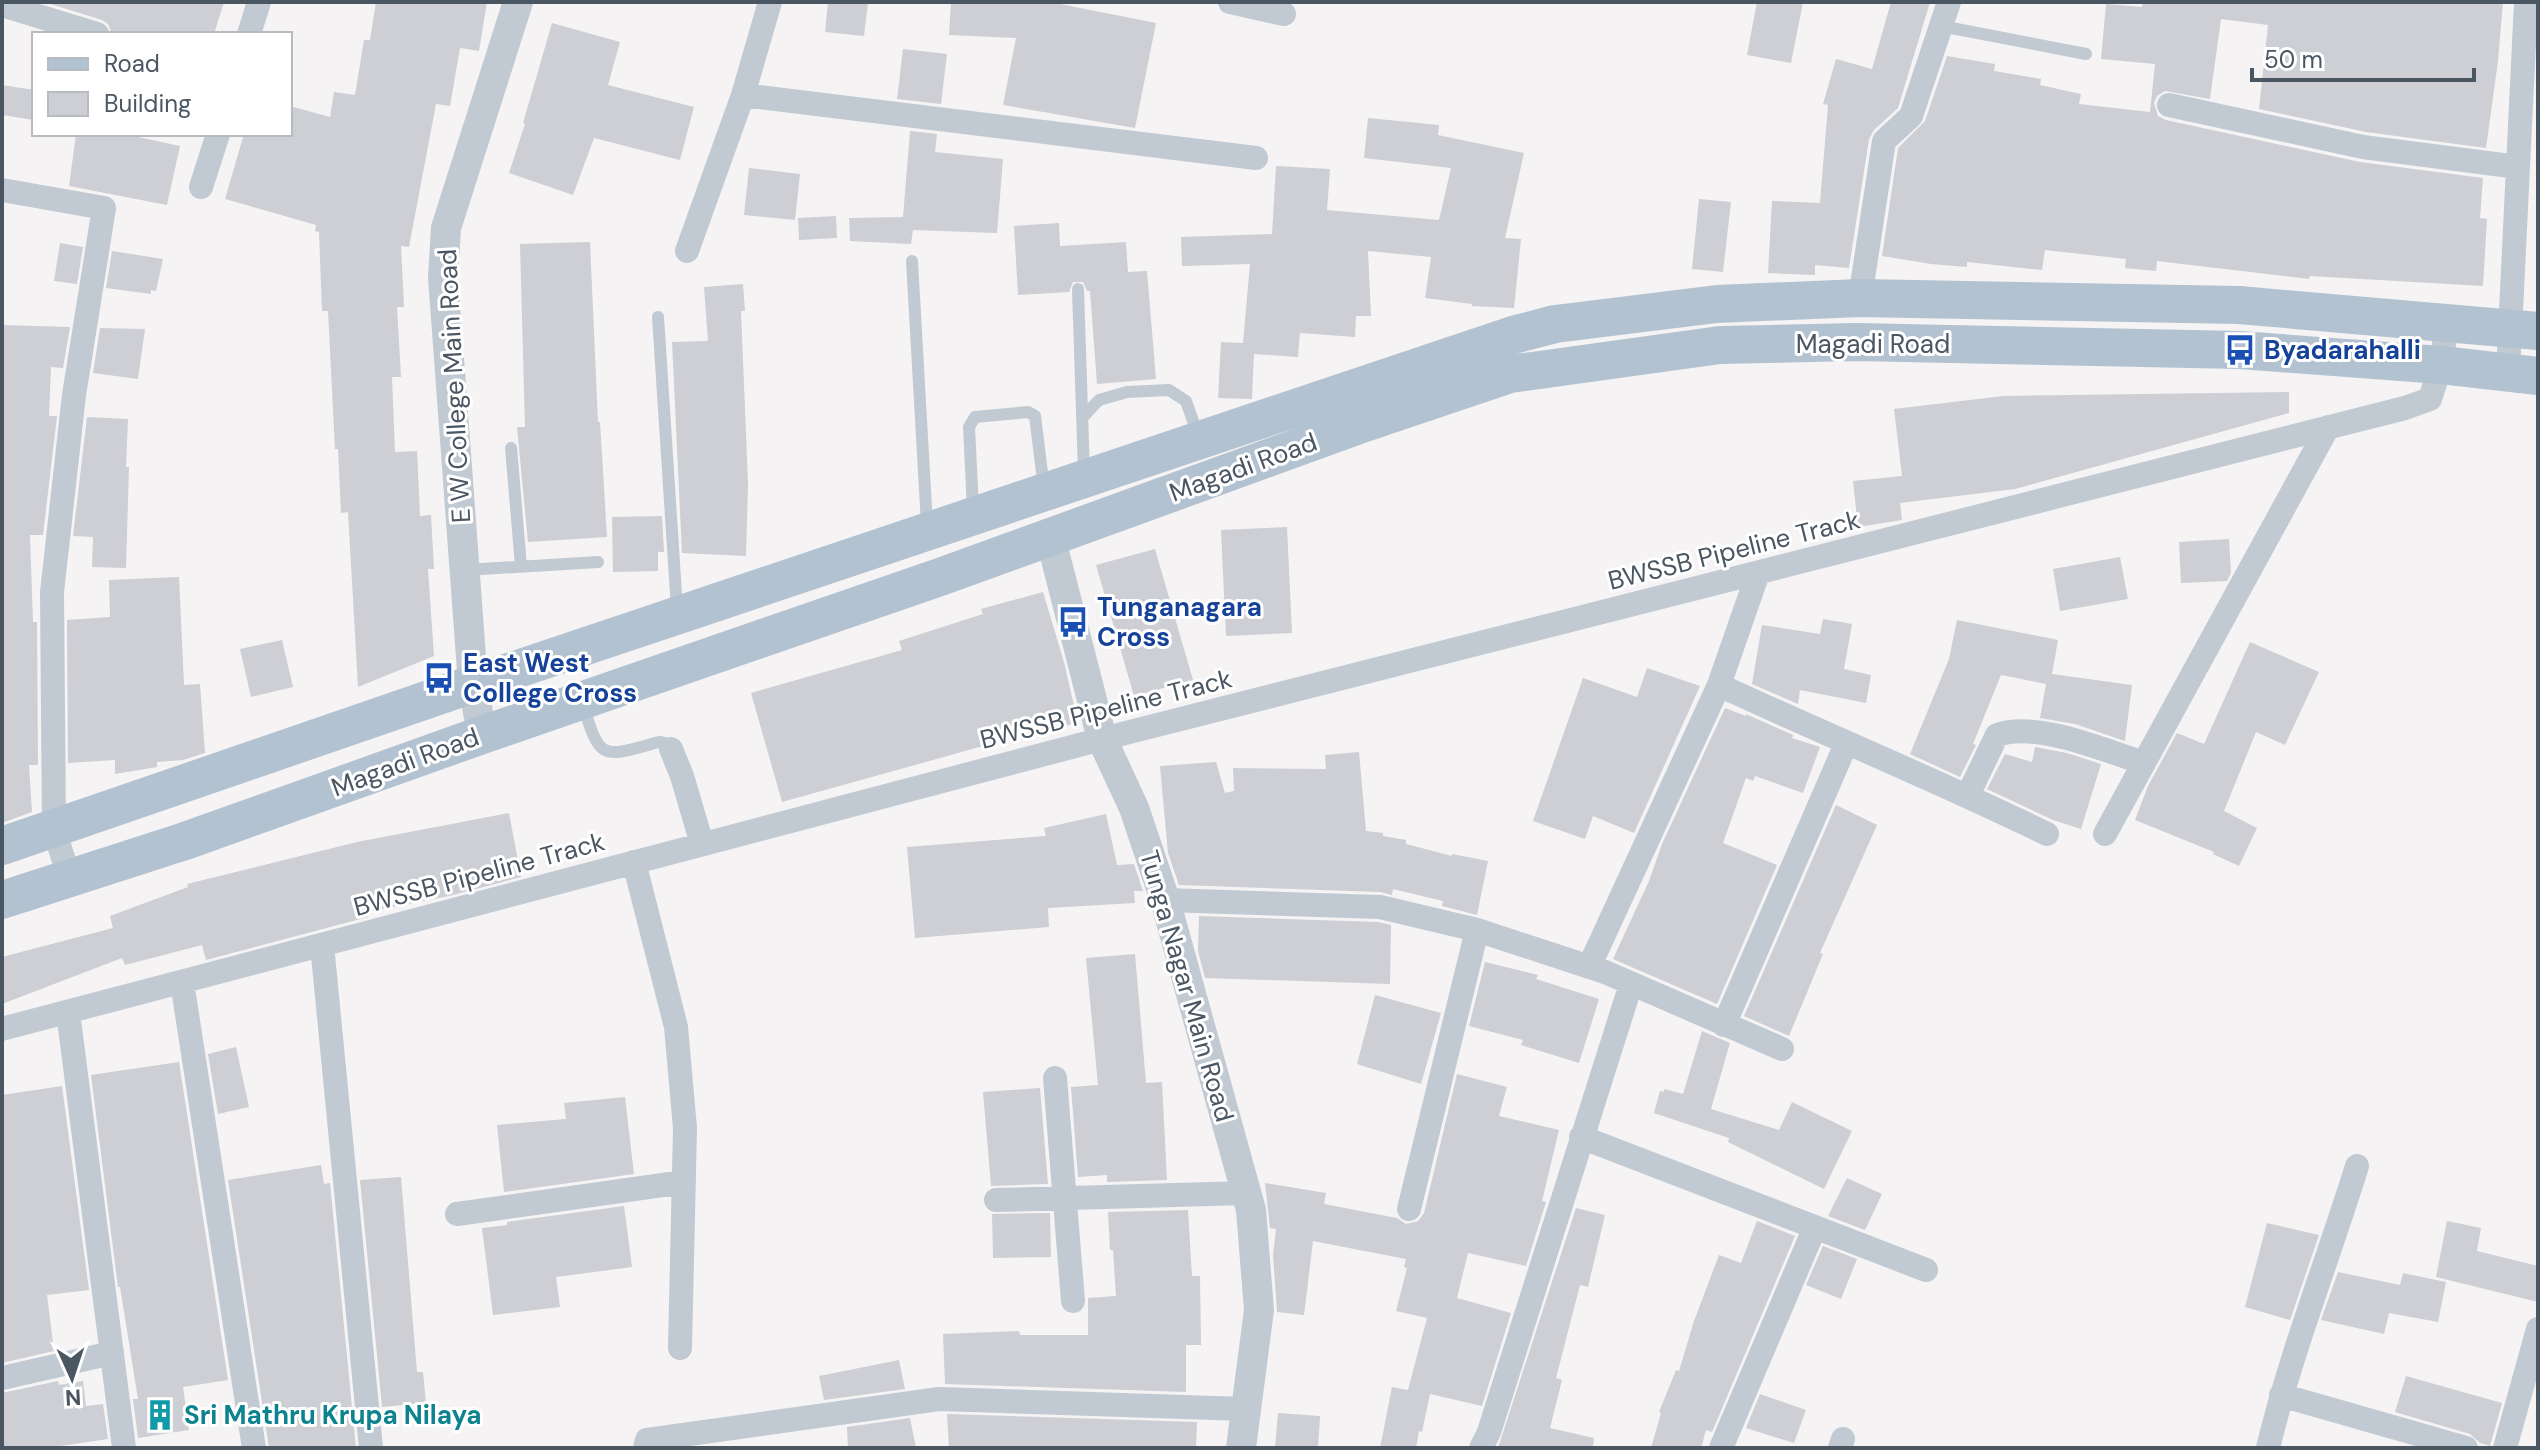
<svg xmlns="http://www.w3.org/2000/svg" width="2540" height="1450" viewBox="0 0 2540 1450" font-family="'DM Sans',sans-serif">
<rect width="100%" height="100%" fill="#f5f3f3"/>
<path fill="#cdcfd5" d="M 44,2 L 224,2 L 214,34 L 112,34 L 108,24 L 102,20 Z
M 376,2 L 487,2 L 479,51 L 460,48 L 450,106 L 436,104 L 409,247 L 401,246 L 404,307 L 397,307 L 401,377 L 392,377 L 395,452 L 417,451 L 420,516 L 431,515 L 434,569 L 428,569 L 434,656 L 358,687 L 348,512 L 341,513 L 338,449 L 335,449 L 328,311 L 322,311 L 319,232 L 315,231 L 316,225 L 225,199 L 244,134 L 290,134 L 290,106 L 330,117 L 334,92 L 355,95 L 364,40 L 370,40 Z
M 828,2 L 868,2 L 864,36 L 825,32 Z
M 951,2 L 1050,2 L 1156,23 L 1135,128 L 1003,105 L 1016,38 L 949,35 Z
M 1757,2 L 1803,2 L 1791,63 L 1747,55 Z
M 1891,2 L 1930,2 L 1898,108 L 1874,130 L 1869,139 L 1849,268 L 1815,265 L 1815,275 L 1768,273 L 1772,201 L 1820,203 L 1828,105 L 1823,104 L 1836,59 L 1872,69 Z
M 2143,2 L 2503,2 L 2498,61 L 2486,148 L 2366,132 L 2259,109 L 2268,25 L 2221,19 L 2210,99 L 2165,91 L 2157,96 L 2154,103 L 2158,116 L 2166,120 L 2360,162 L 2483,178 L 2480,218 L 2487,219 L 2483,286 L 2310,276 L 2309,279 L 2157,261 L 2156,271 L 2125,268 L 2126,259 L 2045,250 L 2042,270 L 1967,262 L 1967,267 L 1931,264 L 1882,256 L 1898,148 L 1925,121 L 1947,56 L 1995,64 L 1994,71 L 2041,79 L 2040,85 L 2081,94 L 2079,104 L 2150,112 L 2155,64 L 2101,59 L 2106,4 L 2142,7 Z
M 552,23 L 620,42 L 608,85 L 694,107 L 680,160 L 594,138 L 573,195 L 509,173 L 525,124 L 523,123 Z
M 903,49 L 947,54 L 941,104 L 897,99 Z
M 2,85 L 34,90 L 34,120 L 2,115 Z
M 1368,118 L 1439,125 L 1438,135 L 1524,153 L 1505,238 L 1521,239 L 1514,308 L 1472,306 L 1472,304 L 1425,298 L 1431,257 L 1368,251 L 1371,316 L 1356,316 L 1355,337 L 1300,333 L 1298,357 L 1254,354 L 1252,399 L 1218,398 L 1221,342 L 1243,343 L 1250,264 L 1182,266 L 1181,237 L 1272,234 L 1276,166 L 1330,169 L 1327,210 L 1439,220 L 1451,168 L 1364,158 Z
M 910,131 L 937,134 L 935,152 L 1003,159 L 997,233 L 913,230 L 911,244 L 850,241 L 849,218 L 903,217 Z
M 76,134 L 124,134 L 180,146 L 167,205 L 69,186 Z
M 749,168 L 800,174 L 795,220 L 744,215 Z
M 1699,199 L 1731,202 L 1723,272 L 1692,269 Z
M 836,216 L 837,238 L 799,240 L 798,218 Z
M 1059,223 L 1060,246 L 1126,242 L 1128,272 L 1147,271 L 1156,379 L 1097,384 L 1090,291 L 1087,291 L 1083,282 L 1073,282 L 1069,292 L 1018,295 L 1014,226 Z
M 590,242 L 598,422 L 600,422 L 607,537 L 528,542 L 517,427 L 525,427 L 520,244 Z
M 60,243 L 83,247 L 77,284 L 54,281 Z
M 112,251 L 163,259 L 156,291 L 151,290 L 151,294 L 106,288 Z
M 743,284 L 745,311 L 741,311 L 748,483 L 746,556 L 682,553 L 672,342 L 708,341 L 704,287 Z
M 2,325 L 70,327 L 63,368 L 51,367 L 49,416 L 57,416 L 43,535 L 30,535 L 33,622 L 37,622 L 38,765 L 29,765 L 32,812 L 2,823 Z
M 100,328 L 145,329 L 138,379 L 93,373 Z
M 2289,392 L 2289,413 L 2015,489 L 1900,503 L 1902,520 L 1858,527 L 1853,481 L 1902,476 L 1894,409 L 2003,396 Z
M 87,417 L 128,419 L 126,467 L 129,467 L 126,568 L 92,567 L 93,537 L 73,536 Z
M 662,516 L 664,552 L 658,552 L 658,571 L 613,572 L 612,517 Z
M 1287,527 L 1292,633 L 1226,636 L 1221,530 Z
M 2229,539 L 2231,573 L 2227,581 L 2181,583 L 2179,542 Z
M 1155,549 L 1193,680 L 1134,696 L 1096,565 Z
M 2120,557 L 2128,599 L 2060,611 L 2053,569 Z
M 179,577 L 184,685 L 200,684 L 205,753 L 183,760 L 157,762 L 157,767 L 115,774 L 115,760 L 68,763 L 67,620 L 110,617 L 109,580 Z
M 1043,592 L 1064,662 L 1078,723 L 1030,733 L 782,802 L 751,693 L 902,650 L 899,641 L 983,614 L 981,609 Z
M 1823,619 L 1852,624 L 1844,669 L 1871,675 L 1866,703 L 1800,690 L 1798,704 L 1752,684 L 1762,625 L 1820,634 Z
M 1957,620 L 2058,640 L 2052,674 L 2132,685 L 2125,741 L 2075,724 L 2040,718 L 2046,684 L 2001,675 L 1973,744 L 1976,745 L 1960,777 L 1910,754 L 1949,659 Z
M 282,640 L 293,687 L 251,697 L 240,649 Z
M 2250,642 L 2319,672 L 2285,745 L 2256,732 L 2224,811 L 2257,828 L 2239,866 L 2213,854 L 2214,852 L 2135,820 L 2148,786 L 2177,733 L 2204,744 Z
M 1647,668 L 1700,686 L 1634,833 L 1593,816 L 1585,839 L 1533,821 L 1583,678 L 1637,697 Z
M 1725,708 L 1746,716 L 1746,714 L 1793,735 L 1792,738 L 1820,747 L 1803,793 L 1755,776 L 1753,781 L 1746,778 L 1723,843 L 1777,865 L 1717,1004 L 1613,959 L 1649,881 L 1662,844 Z
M 2035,747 L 2067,753 L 2101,764 L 2081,829 L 2053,820 L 1987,789 L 2005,754 L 2032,762 Z
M 1359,752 L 1366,831 L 1383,833 L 1383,836 L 1406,840 L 1406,844 L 1452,856 L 1452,854 L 1488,861 L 1477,915 L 1442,906 L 1443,901 L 1393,889 L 1392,895 L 1380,892 L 1179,885 L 1168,853 L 1160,766 L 1216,762 L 1225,793 L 1234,791 L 1233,768 L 1326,769 L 1325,755 Z
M 1836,805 L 1877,825 L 1820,953 L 1823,954 L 1789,1036 L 1744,1016 Z
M 509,813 L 521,877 L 449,896 L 367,912 L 368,917 L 206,960 L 202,945 L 125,965 L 122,958 L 2,1004 L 2,957 L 113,928 L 110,916 L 188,887 L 187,884 L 357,842 Z
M 1106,814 L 1117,865 L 1134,864 L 1143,891 L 1134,891 L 1135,903 L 1048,908 L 1049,927 L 915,938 L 907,847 L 1046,836 L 1044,828 Z
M 1199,916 L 1378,922 L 1391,925 L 1390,984 L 1205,978 L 1198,951 Z
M 1135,954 L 1146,1083 L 1162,1082 L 1167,1180 L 1107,1182 L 1107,1175 L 1078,1177 L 1071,1087 L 1098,1085 L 1086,958 Z
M 1485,962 L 1538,975 L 1536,979 L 1599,999 L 1579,1063 L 1521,1045 L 1523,1040 L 1469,1026 Z
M 1375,995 L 1441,1013 L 1421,1084 L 1357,1064 Z
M 1702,1031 L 1730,1043 L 1711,1109 L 1779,1130 L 1792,1102 L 1852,1131 L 1824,1189 L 1728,1142 L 1729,1138 L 1654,1113 L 1660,1091 L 1664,1092 L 1664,1089 L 1683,1094 Z
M 236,1047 L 249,1107 L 218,1114 L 208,1054 Z
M 179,1062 L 228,1380 L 183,1387 L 189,1430 L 138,1438 L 133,1399 L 138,1399 L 120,1287 L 118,1287 L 91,1075 Z
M 1457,1074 L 1507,1087 L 1499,1116 L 1559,1130 L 1542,1201 L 1546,1202 L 1526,1266 L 1468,1253 L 1457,1298 L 1511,1313 L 1482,1406 L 1430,1394 L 1422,1432 L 1419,1431 L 1416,1448 L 1380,1448 L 1392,1387 L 1408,1390 L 1427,1318 L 1396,1311 L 1407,1268 L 1404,1267 L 1406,1259 L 1313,1241 L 1304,1315 L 1277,1312 L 1273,1255 L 1276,1229 L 1270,1228 L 1265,1183 L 1326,1193 L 1324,1204 L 1397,1218 L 1406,1224 L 1418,1221 L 1424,1213 Z
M 62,1086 L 89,1290 L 47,1295 L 54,1351 L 2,1363 L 2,1095 Z
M 1040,1088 L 1048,1184 L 991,1186 L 983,1092 Z
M 625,1097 L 634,1174 L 504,1192 L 497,1125 L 566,1119 L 564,1103 Z
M 321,1165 L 324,1184 L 330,1183 L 356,1448 L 269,1448 L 228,1180 Z
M 401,1177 L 417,1372 L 423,1372 L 426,1403 L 382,1407 L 360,1180 Z
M 1847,1178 L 1882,1194 L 1865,1230 L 1828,1216 Z
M 624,1206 L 632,1267 L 556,1277 L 560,1307 L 493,1315 L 482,1228 L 507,1225 L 507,1222 Z
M 1576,1208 L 1605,1215 L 1588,1287 L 1580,1285 L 1556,1378 L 1562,1380 L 1550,1428 L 1594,1438 L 1593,1448 L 1498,1448 Z
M 1188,1210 L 1192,1276 L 1200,1276 L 1201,1345 L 1186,1345 L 1186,1392 L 945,1384 L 943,1334 L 1019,1331 L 1020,1335 L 1088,1335 L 1088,1298 L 1116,1296 L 1113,1250 L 1110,1250 L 1108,1212 Z
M 1050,1213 L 1051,1257 L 993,1258 L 992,1214 Z
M 1757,1221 L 1795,1236 L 1712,1432 L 1706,1430 L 1701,1448 L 1651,1448 L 1661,1413 L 1659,1412 L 1676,1370 L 1679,1371 L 1694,1321 L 1719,1255 L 1741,1263 Z
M 2447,1221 L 2481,1228 L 2477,1251 L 2538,1266 L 2538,1302 L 2436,1277 Z
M 2267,1223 L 2319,1235 L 2290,1320 L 2245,1307 Z
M 1823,1246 L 1857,1259 L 1841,1299 L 1806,1285 Z
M 2338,1272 L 2400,1285 L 2403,1273 L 2446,1282 L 2438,1322 L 2389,1313 L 2384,1334 L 2321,1320 Z
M 899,1360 L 905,1389 L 824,1400 L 819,1376 Z
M 2406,1376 L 2502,1403 L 2490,1446 L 2480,1443 L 2470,1434 L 2395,1412 Z
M 58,1381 L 59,1385 L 83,1381 L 86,1406 L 103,1404 L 108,1439 L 47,1448 L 2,1448 L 2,1393 Z
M 1760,1394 L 1806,1410 L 1794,1443 L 1746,1428 Z
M 1278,1413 L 1320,1416 L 1318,1448 L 1275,1448 Z
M 947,1414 L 1197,1422 L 1196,1448 L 949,1448 Z
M 910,1418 L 916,1448 L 848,1448 L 847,1427 Z"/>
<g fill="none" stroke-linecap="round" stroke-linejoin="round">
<path stroke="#c1cad2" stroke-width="12" d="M 1941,26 L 2086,54
M 912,261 L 927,525
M 1078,289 L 1084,473
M 658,317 L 677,609
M 1082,418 L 1099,400 L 1127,392 L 1169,390 L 1186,401 L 1199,438
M 511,448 L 521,566
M 973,509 L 969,427 L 975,417 L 1028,412 L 1035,416 L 1044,489
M 465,570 L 598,562
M 583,704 C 600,763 603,757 659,742 L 665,743 L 671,749"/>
<path stroke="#c1cad2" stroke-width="24" d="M 1230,2 L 1284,14
M 2,5 L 97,34
M 249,34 L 259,2
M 743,95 L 1256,158
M 2169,105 L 2363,147 L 2518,167
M 201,187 L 218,134
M 2,190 L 104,208 L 74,395 L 52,592 L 54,830 L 70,879
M 687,251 L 743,95 L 770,2
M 1860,298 L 1884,141 L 1911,116 L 1949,2
M 2508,373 L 2526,2
M 1758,573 L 1719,685 C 1828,736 1939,781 2047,834
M 671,749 L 682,776 L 702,844
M 1968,795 L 1997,735 C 2038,721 2103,750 2144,763
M 2105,834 L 2328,427
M 634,862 L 676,1027 L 685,1128 L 680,1348
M 1165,900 L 1380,907 L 1477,930 L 1605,972 L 1782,1049
M 322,945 L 371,1448
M 1589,967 L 1719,685
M 182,982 L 254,1448
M 68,1012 L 124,1448
M 1724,1025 L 1846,744
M 2,1029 L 1102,739 L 2405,408 L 2430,399 L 2441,365 L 2447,323
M 1055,1078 L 1073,1301
M 1581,1137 L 1926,1270
M 996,1200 L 1246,1193
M 1409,1209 L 1477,930
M 457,1214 L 684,1182
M 2,1378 L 112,1353
M 2281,1395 L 2466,1448
M 645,1448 L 647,1440 L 939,1399 L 1245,1409
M 1481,1448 L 1489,1432 L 1631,984
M 1721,1448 L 1815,1227
M 1840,1448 L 1843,1439
M 2268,1448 C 2291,1352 2328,1260 2357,1166
M 2505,1448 L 2538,1329"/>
<path stroke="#c1cad2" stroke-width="30" d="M 1050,536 L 1102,739 L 1134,808 L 1165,900 L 1251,1210 L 1259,1310 L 1241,1448
M 482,735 L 473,684 L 443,277 L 446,228 L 518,2"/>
<path stroke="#b3c2d1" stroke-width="38" d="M 2,846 L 473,684 L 1513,335 L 1555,324 L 1717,304 L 1860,298 L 2239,305 L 2538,331
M 2,900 L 185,841 L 482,735 L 940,577 L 1362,424 L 1510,374 L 1720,345 L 1856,342 L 2240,350 L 2441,365 L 2538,376"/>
</g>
<defs>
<symbol id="bus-bare" viewBox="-9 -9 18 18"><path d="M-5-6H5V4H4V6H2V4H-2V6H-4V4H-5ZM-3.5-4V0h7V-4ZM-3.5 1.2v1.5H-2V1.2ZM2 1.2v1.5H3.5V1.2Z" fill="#1a4fb4" stroke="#fff" stroke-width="2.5" paint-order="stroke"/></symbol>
<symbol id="building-bare" viewBox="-9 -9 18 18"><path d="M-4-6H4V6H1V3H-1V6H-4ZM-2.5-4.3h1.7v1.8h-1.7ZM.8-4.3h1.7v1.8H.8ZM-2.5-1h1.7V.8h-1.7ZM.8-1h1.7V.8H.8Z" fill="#0f9aa8" stroke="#fff" stroke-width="2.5" paint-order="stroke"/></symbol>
</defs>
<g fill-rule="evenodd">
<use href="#bus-bare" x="2218" y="328" width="44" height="44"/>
<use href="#bus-bare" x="1051" y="600" width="44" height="44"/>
<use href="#bus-bare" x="417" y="656" width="44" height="44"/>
<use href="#building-bare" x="138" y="1393" width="44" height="44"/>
</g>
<g text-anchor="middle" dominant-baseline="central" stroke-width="6" stroke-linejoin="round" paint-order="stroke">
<g font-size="26" fill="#4a5661" stroke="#fff">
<text x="1873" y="344">Magadi Road</text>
<text transform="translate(454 386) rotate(-93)">E W College Main Road</text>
<text transform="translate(1243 467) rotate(-20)">Magadi Road</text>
<text transform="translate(1734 550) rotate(-14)">BWSSB Pipeline Track</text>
<text transform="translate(1106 709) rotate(-14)">BWSSB Pipeline Track</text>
<text transform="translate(405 762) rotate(-20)">Magadi Road</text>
<text transform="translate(479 874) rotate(-15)">BWSSB Pipeline Track</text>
<text transform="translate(1187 986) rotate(74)">Tunga Nagar Main Road</text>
</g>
<g font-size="26" font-weight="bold" fill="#164399" stroke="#fff" text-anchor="start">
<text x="2264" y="350">Byadarahalli</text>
<text x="1097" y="607">Tunganagara<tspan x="1097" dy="30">Cross</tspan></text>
<text x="463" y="663">East West<tspan x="463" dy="30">College Cross</tspan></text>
</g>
<g font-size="26" font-weight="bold" fill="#0d838f" stroke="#fff" text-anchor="start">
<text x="184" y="1415">Sri Mathru Krupa Nilaya</text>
</g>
</g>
<rect width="2540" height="1450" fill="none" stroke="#4a5661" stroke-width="8"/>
<rect x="32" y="32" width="260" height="104" fill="#ffffff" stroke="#b7bbc0" stroke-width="2"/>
<rect x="48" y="58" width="40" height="12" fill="#b3c2d1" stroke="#b7bbc0" stroke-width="2"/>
<text x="104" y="72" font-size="24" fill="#4a5661">Road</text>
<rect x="48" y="92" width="40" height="24" fill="#cdcfd5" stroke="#b7bbc0" stroke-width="2"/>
<text x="104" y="112" font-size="24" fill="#4a5661">Building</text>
<g transform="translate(72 1378) rotate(177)" stroke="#ffffff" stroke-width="6" paint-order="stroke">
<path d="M0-6L14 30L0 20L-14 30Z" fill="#4a5661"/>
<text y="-12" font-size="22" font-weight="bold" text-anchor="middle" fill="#4a5661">N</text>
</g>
<path d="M2252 68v12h222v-12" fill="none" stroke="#4a5661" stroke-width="4"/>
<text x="2264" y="68" font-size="24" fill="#4a5661" stroke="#ffffff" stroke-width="6" paint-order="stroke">50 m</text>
</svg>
